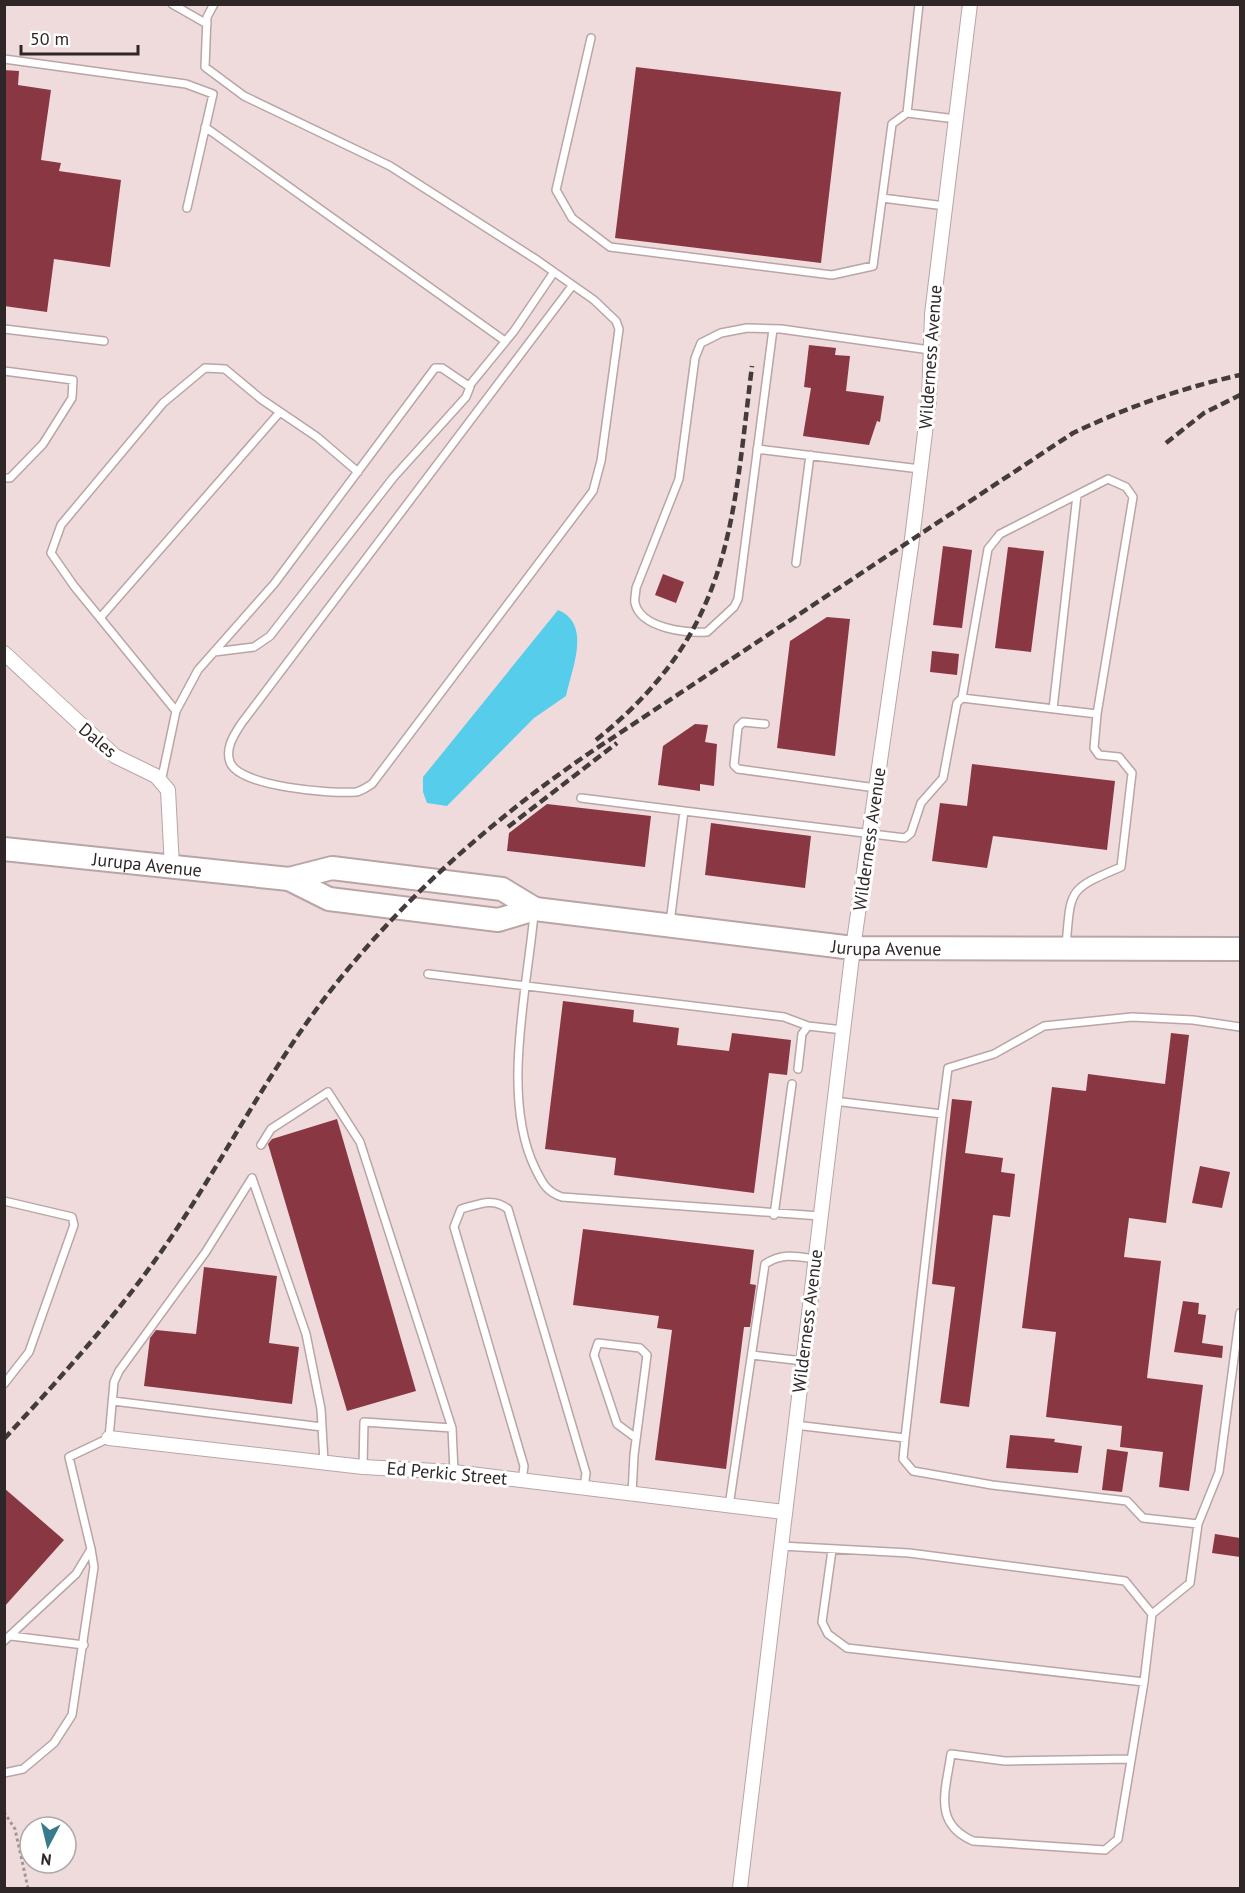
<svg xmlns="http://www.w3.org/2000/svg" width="1245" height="1893" viewBox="0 0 1245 1893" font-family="'PT Sans',sans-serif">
<rect width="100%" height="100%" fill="#f0dbdc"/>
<path fill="#56cdea" d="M 558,610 C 592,624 572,668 566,696 L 534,718 L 447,806 L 427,803 L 423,792 L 423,777 Z"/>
<path fill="#8a3744" d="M 636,67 L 841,92 L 821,263 L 615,238 Z
M 4,70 L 19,71 L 18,85 L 51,90 L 41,160 L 61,163 L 59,171 L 121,180 L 110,267 L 54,259 L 47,312 L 4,306 Z
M 809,345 L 836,348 L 835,355 L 850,356 L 846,391 L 884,396 L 880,422 L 877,421 L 869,445 L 803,436 L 811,388 L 804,387 Z
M 943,546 L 972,550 L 962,628 L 933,625 Z
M 1008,547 L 1044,551 L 1031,652 L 995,648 Z
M 663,574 L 684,582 L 676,603 L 655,595 Z
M 827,617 L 850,619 L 835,756 L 777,748 L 790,641 Z
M 932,651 L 959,654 L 957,675 L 930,672 Z
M 695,724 L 708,725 L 705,742 L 717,744 L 714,786 L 700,784 L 700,791 L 658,785 L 663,746 Z
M 972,764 L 1115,781 L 1107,850 L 993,836 L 987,868 L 932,861 L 940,803 L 967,806 Z
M 547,804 L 651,816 L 645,867 L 507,851 L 509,833 Z
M 711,823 L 811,836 L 805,888 L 705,875 Z
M 563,1001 L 634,1010 L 633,1022 L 679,1028 L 677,1045 L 729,1051 L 732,1033 L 791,1040 L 787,1075 L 769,1073 L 754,1193 L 614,1175 L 616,1158 L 545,1149 Z
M 1171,1033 L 1189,1035 L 1166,1223 L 1129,1218 L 1124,1257 L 1161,1261 L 1147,1378 L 1203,1385 L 1189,1491 L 1159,1487 L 1163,1452 L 1120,1447 L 1122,1426 L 1046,1417 L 1056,1332 L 1022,1328 L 1052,1087 L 1086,1091 L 1088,1074 L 1165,1084 Z
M 952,1099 L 972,1101 L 965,1153 L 1003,1158 L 1001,1172 L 1015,1174 L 1010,1217 L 993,1215 L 969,1407 L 940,1403 L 955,1287 L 932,1284 Z
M 337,1119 L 416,1391 L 347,1411 L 268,1144 L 272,1139 Z
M 1200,1166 L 1230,1172 L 1222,1208 L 1192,1203 Z
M 583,1229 L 754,1250 L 750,1284 L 756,1285 L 750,1327 L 744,1327 L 726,1469 L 655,1460 L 672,1330 L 657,1328 L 659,1316 L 573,1305 Z
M 204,1267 L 277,1276 L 269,1343 L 299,1347 L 292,1404 L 144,1386 L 150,1338 L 156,1330 L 196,1334 Z
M 1183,1301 L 1199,1303 L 1198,1314 L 1206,1315 L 1202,1343 L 1223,1346 L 1222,1358 L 1174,1352 Z
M 1010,1435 L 1055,1439 L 1054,1442 L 1082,1446 L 1078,1473 L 1006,1468 Z
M 1107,1449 L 1128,1452 L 1122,1492 L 1102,1490 Z
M 4,1488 L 64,1540 L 4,1607 Z
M 1215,1534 L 1240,1538 L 1240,1557 L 1212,1553 Z"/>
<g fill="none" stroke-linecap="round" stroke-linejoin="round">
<defs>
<path id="lane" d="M 172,4 L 207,24
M 214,4 L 207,17 L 205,67 L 244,96 L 390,166 L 537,260 L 594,300 L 616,321 L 619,329 L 601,461 L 593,491 L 372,784 C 367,787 362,791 356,792 C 332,794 239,787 230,762 C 225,748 234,735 241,724 L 572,286
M 591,38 L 556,190 L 572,218 L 610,247 L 832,275 L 873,266 L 892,124 L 907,113 L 956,119
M 4,59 L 186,84 L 213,94 L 187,208
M 907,113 L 919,4
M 205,127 L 505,341
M 882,198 L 945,206
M 4,329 L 104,341
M 773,329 L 738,599 L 734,607 L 707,632 C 687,633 641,629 635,603 C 634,599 636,593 636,588 L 679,479 L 695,358 L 701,343 L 721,333 L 747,328 L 781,329 L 930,350
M 4,371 L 73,380 L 72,398 L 43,444 L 10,478 L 4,478
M 469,386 L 514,331 L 554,272
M 757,449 L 920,469
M 796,563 L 810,455
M 100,618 L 280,412
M 962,698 L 988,549 L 1000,534 L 1108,479 L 1126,487 L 1133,497 L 1097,714
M 1053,709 L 1077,495
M 176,711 L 74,586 L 51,553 L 61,525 L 163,403 L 205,368 L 225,369 L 261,399 L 317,437 L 358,472
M 765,724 L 743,722 L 738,727 L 734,765 L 738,769 L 876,788
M 161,782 L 176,711 L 198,670 L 274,584 L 435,368 L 442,368 L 470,387 L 466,397 L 393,478 L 270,636 L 254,647 L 214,652
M 581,798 L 684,811
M 534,914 C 527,990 501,1098 535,1168 C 542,1182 546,1192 562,1197 L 820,1216
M 670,923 L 684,811 L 905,838 L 911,833 L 921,803 L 943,778 L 957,703 L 962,698 L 1097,714 L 1094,748 L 1099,755 L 1119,757 L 1132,773 L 1121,867 C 1067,890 1071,889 1066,946
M 428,974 L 784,1017 L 808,1026
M 798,1069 L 802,1034 L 808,1026 L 843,1030
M 942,1114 L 948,1068 L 994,1054 L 1044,1026 L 1132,1017 L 1193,1020 L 1240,1027
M 261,1145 L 271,1129 L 328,1092 L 360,1142 L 452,1428 L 454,1472
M 4,1201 L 72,1217 L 74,1225 L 29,1352 L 4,1384
M 774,1215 L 792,1084
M 752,1355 L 803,1361
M 113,1401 L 322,1427
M 795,1425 L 905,1438 L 942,1114 L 834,1101
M 905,1438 L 903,1459 L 913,1471 L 992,1485 L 1127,1501 L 1143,1518 L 1198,1524 L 1219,1472 L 1240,1313
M 363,1467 L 364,1422 L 452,1428
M 522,1480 L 524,1466 L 454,1227 L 461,1209 C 479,1204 493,1197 508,1209 L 586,1473 L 584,1488
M 632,1494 L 634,1455 L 647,1355 L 640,1348 L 598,1343 L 594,1355 L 617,1424 L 636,1438
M 729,1506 L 765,1264 C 782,1253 795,1256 815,1259
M 781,1546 L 909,1553 L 1125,1581 L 1152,1614 L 1144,1682 L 1118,1839 L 1105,1850 L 973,1841 C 932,1823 946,1790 951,1754 L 1005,1761 L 1131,1759
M 832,1550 L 822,1622 L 828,1634 L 847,1648 L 1144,1682
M 1152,1614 L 1190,1583 L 1198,1524
M 11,1636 L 84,1645
M 4,1641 L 76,1574 L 91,1549 L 69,1457 L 109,1438 L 114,1382 L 119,1371 L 205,1253 L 252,1178 L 306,1334 L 321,1409 L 324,1462
M 4,1773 L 23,1769 L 54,1743 L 72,1715 L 94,1567 L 91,1549"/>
<path id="street" d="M 4,653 L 115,756 L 156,776 L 168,790 L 172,867
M 109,1438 L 363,1467 L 454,1472 L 784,1512
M 740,1888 L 853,948 L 912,539 L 929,400 L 932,314 L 970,4"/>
<g id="primary">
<path id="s1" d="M 4,849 L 289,879 L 329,899 L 498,920 L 535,909 L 853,948 L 1240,949"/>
<path d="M 289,879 L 332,868 L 502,889 L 535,909"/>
</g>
</defs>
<use href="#lane" stroke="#b9a5a6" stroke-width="10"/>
<use href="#street" stroke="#b9a5a6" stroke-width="16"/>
<use href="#primary" stroke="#b9a5a6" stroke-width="26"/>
<path stroke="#a49495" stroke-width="3" stroke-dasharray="3 3" stroke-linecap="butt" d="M 4,1812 L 15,1829 L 28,1888"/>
<use href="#lane" stroke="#fff" stroke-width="7"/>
<use href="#street" stroke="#fff" stroke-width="14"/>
<use href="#primary" stroke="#fff" stroke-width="22"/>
<path stroke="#443b3c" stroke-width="4.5" stroke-dasharray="9 4.5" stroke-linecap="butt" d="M 1166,443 L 1204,413 L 1240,395
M 596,740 C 732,631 732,526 752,366
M 508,827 L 617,743
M 4,1439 C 63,1375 121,1311 170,1239 C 230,1150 278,1052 348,969 C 417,886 499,815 588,754 L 1073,433 C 1128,407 1181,388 1240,375"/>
</g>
<g text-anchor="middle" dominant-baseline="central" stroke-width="6" stroke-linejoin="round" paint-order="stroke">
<g font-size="18" fill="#2e2627" stroke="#fff">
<text transform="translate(930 357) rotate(-86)">Wilderness Avenue</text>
<text transform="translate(98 740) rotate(40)">Dales</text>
<text transform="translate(869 839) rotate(-82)">Wilderness Avenue</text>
<text stroke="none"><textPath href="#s1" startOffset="144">Jurupa Avenue</textPath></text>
<text stroke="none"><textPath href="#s1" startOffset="894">Jurupa Avenue</textPath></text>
<text transform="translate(807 1321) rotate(-83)">Wilderness Avenue</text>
<text transform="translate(447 1473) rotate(5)">Ed Perkic Street</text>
</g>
</g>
<rect width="1245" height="1893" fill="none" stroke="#2e2627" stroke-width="12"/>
<g transform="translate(48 1845) rotate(187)"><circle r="28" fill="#ffffff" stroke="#aba8a9" stroke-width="1.5"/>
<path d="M0-4.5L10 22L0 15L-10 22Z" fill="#387b8b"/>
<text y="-9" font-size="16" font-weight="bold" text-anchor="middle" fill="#2e2627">N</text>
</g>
<path d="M21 45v9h117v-9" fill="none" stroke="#2e2627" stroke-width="3"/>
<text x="30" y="45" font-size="18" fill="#2e2627" stroke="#ffffff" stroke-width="4.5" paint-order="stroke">50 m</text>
</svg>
